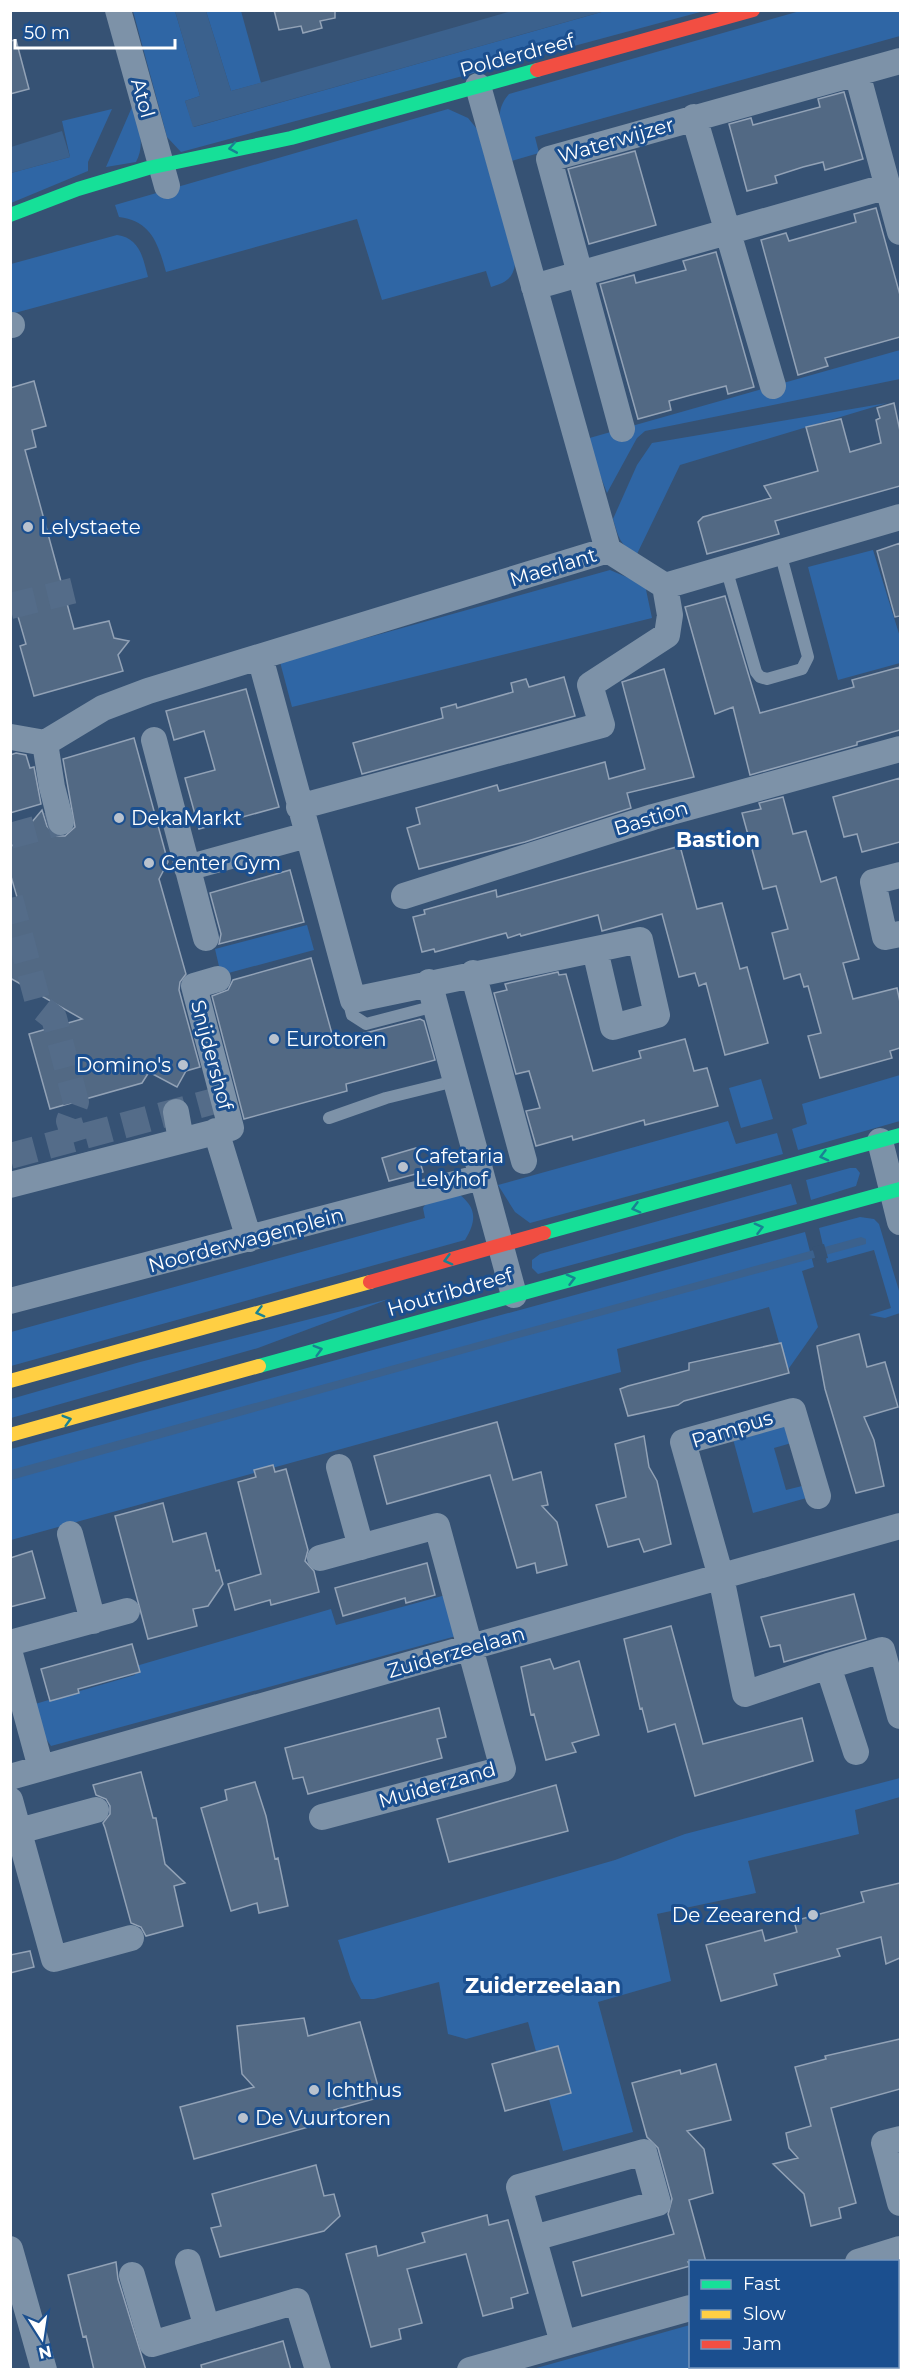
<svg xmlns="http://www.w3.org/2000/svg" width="911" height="2380" viewBox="0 0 911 2380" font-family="Montserrat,sans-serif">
<rect width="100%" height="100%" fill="#365274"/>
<path fill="#2f66a5" d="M 133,11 L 175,11 L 200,96 L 185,101 L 194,127 L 605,11 L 704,11 L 181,152 L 167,137 Z
M 206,11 L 241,11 L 261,83 L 231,91 Z
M 800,11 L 900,11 L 900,36 L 535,137 L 539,153 L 508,162 C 503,138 491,114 509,94 Z
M 132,107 C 138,127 146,143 136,162 L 106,167 Z
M 112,109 L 88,162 L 88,171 L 11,203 L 11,173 L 70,157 L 62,121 Z
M 448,109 L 468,118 L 477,129 L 515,264 C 513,279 505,283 491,287 L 486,271 L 382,300 L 357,219 L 166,272 C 158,243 151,221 119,217 L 115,205 Z
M 117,235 C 140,238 143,258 148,277 L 11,314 L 11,264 Z
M 900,350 L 900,379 L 645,431 L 637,438 L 607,493 L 586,439 Z
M 887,403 L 680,465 L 637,554 C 620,546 618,536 613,519 L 637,465 L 652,443 Z
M 873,550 L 900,637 L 900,663 L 838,680 L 808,567 Z
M 610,570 L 645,585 L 652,618 L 292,707 L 280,662 Z
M 307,925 L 314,950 L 221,975 L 215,949 Z
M 900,1075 L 900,1121 L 798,1150 L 792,1129 L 807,1124 L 802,1104 Z
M 761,1079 L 773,1119 L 741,1128 L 729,1088 Z
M 728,1121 L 736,1144 L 777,1133 L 783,1154 L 530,1223 L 515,1212 L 498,1185 Z
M 850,1168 L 856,1168 L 860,1173 L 856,1186 L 811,1200 L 806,1180 Z
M 791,1184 L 797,1204 L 538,1274 L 532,1268 L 532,1260 L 540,1254 Z
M 456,1192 C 476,1206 478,1219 465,1240 L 11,1366 L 11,1332 L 425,1218 L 423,1208 L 433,1194 Z
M 860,1217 L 874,1219 L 879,1224 L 900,1294 L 900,1313 L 885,1318 L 869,1315 L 891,1308 L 874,1250 L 827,1263 L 819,1228 Z
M 805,1232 L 814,1267 L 802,1271 L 818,1327 L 787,1371 L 769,1307 L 617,1349 L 621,1372 L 11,1540 L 11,1449 Z
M 389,1299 L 258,1348 L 11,1418 L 11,1399 L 140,1362 Z
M 782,1425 L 791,1427 L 795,1442 L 774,1448 L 786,1490 L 806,1485 L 810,1497 L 753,1513 L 733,1439 Z
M 453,1593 L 460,1635 L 51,1746 L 42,1733 L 35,1704 L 135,1675 L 136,1666 L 331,1609 L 336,1625 Z
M 900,1778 L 900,1797 L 855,1810 L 859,1834 L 748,1861 L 756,1893 L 657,1914 L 671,1981 L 598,2002 L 633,2132 L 563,2151 L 528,2022 L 466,2039 L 448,2034 L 439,1982 L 374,1999 L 361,1999 L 351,1980 L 338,1940 L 615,1860 L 685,1834 Z
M 690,2325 L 690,2366 L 706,2367 L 707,2369 L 533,2369 Z"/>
<path fill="#3b618d" d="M 175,11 L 206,11 L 231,91 L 512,11 L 605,11 L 193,127 L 185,101 L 200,96 Z
M 62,131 L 70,157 L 11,173 L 11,147 Z
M 861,1237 L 866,1239 L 866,1244 L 515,1339 L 11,1480 L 11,1470 Z"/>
<path fill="#365274" d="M 824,1244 L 828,1258 L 816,1261 L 812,1247 Z"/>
<path fill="#526984" stroke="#92a2b6" stroke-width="1.5" d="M 274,10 L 335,10 L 335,18 L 320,21 L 322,28 L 303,33 L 301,26 L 279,30 Z
M 16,40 L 29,89 L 10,94 L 10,41 Z
M 844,92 L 863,159 L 825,170 L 823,162 L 803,167 L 775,176 L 777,183 L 747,191 L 729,124 L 751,118 L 753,125 L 820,107 L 818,99 Z
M 635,151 L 656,225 L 589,244 L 568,169 Z
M 876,208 L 900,295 L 900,337 L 825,358 L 828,366 L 798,375 L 761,240 L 786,233 L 789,241 L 856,222 L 854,214 Z
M 716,252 L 754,387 L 728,394 L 726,386 L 691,395 L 669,401 L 671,410 L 638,419 L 600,284 L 634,275 L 636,283 L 686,270 L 683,261 Z
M 34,381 L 46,426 L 32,430 L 36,447 L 25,450 L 74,629 L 109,621 L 114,638 L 129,641 L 118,655 L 123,671 L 34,696 L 20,646 L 26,644 L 10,589 L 10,388 Z
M 894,403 L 900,431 L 900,486 L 775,521 L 779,534 L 707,554 L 698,522 L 703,517 L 771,498 L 764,486 L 818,471 L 806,427 L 841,419 L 850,452 L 881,443 L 876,420 L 880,418 L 877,408 Z
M 900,543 L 900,616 L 895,617 L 877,551 Z
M 725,596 L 760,713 L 854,687 L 852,680 L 900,667 L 900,730 L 857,742 L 857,745 L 750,775 L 733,707 L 715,714 L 685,607 Z
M 664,669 L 694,777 L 627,793 L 631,808 L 525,842 L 419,869 L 407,828 L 420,824 L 416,808 L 497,785 L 499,791 L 605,762 L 609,779 L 645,769 L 622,682 Z
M 564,677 L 575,716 L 362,774 L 353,743 L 443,718 L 441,708 L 456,704 L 457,708 L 513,692 L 511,683 L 526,679 L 529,687 Z
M 246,689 L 279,807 L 199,829 L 185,778 L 215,770 L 204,731 L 174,740 L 166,711 Z
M 134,738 L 168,862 L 159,879 L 186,974 L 180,982 L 179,990 L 200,1067 L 186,1071 L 177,1087 L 149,1072 L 142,1083 L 50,1109 L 29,1034 L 82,1019 L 10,978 L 10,912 L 21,911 L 10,873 L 10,848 L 42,810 L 47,826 L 56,836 L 65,836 L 75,827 L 63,759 Z
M 16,753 L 26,755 L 30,768 L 34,767 L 41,804 L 10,813 L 10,755 Z
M 900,778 L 900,842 L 862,852 L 857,834 L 844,837 L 833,797 Z
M 783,797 L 793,834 L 806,831 L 821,882 L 836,877 L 859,959 L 843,963 L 853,999 L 897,988 L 900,1002 L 900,1048 L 890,1051 L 892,1058 L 820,1078 L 808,1036 L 821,1033 L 808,986 L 804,987 L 800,974 L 784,979 L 772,933 L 788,929 L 776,886 L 763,889 L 742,813 L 761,809 L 759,803 Z
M 680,846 L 697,909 L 722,903 L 740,969 L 747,967 L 768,1043 L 725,1055 L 706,983 L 699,986 L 695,973 L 679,977 L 662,914 L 602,931 L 598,915 L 521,936 L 520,934 L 508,938 L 506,933 L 435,952 L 434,949 L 422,952 L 413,917 L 425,914 L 424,910 L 496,890 L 497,897 Z
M 290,870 L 304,922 L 219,944 L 221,934 L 210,893 Z
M 311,958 L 334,1041 L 420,1019 L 424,1021 L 435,1060 L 346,1084 L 347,1091 L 244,1119 L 212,996 L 228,990 L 233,980 Z
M 558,972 L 559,975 L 566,974 L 593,1071 L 641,1058 L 639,1051 L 685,1039 L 694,1071 L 707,1068 L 718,1106 L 645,1125 L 644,1120 L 573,1140 L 572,1136 L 536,1146 L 526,1111 L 540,1108 L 529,1071 L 516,1074 L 494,993 L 507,990 L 505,984 Z
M 416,1148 L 423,1172 L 389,1181 L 382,1158 Z
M 859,1334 L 867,1367 L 885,1362 L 898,1407 L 864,1417 L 874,1440 L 884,1486 L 856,1493 L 825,1389 L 817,1346 Z
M 781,1343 L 789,1373 L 684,1401 L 678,1405 L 628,1416 L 620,1389 L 628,1386 L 689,1370 L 689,1363 Z
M 497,1422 L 513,1480 L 541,1472 L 548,1505 L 542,1506 L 557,1522 L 567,1565 L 537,1573 L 535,1563 L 517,1568 L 490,1475 L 387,1504 L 374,1456 Z
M 644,1436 L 649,1467 L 657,1481 L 671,1544 L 644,1552 L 639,1539 L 608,1547 L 596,1505 L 626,1497 L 615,1444 Z
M 273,1465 L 275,1472 L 286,1469 L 308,1550 L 305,1561 L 314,1571 L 319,1592 L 271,1605 L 270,1600 L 235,1610 L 228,1584 L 261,1574 L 238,1482 L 256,1477 L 254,1470 Z
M 163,1503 L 173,1542 L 206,1533 L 216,1571 L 219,1570 L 223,1584 L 208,1606 L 193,1609 L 197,1626 L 148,1639 L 115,1516 Z
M 32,1551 L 45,1598 L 10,1607 L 10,1558 Z
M 427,1563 L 435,1595 L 406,1603 L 405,1598 L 343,1616 L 335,1588 Z
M 854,1594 L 866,1639 L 784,1662 L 780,1645 L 770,1647 L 761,1617 Z
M 671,1626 L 703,1744 L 802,1718 L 813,1761 L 695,1796 L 675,1724 L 648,1732 L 642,1708 L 640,1709 L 624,1639 Z
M 132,1644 L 140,1672 L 78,1689 L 79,1693 L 50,1701 L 41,1669 Z
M 550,1659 L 554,1669 L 579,1661 L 599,1735 L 572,1743 L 576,1752 L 546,1760 L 534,1714 L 531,1715 L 521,1667 Z
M 439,1708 L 446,1737 L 437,1739 L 442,1758 L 308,1794 L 303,1777 L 293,1779 L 285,1748 Z
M 141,1772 L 153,1818 L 156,1818 L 165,1864 L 185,1883 L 174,1886 L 183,1926 L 146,1936 L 141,1927 L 131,1923 L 105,1828 L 103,1823 L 110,1814 L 110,1806 L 106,1799 L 96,1795 L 93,1785 Z
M 255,1782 L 266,1816 L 275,1859 L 278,1858 L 288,1906 L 259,1913 L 257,1903 L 231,1911 L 201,1808 L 227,1800 L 225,1790 Z
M 556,1785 L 568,1831 L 449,1862 L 437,1819 Z
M 900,1883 L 900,1958 L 886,1964 L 881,1937 L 837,1949 L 840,1956 L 774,1974 L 777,1985 L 721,2001 L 706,1945 L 762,1930 L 765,1941 L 797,1932 L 794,1921 L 864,1902 L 861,1892 Z
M 30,1951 L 34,1967 L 10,1973 L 10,1955 Z
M 304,2018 L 308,2036 L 360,2022 L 381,2097 L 334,2110 L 337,2119 L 194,2159 L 180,2107 L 254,2087 L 242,2074 L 237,2026 Z
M 900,2039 L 900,2089 L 831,2108 L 856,2203 L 839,2208 L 841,2218 L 811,2226 L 804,2194 L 773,2164 L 798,2158 L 789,2148 L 786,2133 L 811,2126 L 795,2067 L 826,2059 L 825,2056 Z
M 558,2046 L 571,2093 L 505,2111 L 492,2064 Z
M 716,2064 L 731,2120 L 687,2131 L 704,2149 L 713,2193 L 689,2200 L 706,2262 L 688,2262 L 690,2266 L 582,2296 L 573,2262 L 674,2234 L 668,2214 L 672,2199 L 658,2148 L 647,2137 L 632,2083 L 680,2070 L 681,2074 Z
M 316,2165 L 324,2196 L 334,2194 L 340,2216 L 324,2231 L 220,2257 L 211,2228 L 221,2226 L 212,2194 Z
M 487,2215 L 489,2225 L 508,2220 L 528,2293 L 511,2298 L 513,2308 L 483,2316 L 466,2254 L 407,2269 L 422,2323 L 399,2329 L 401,2339 L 371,2347 L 346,2254 L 376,2246 L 378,2256 L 425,2242 L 422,2233 Z
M 116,2262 L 118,2279 L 146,2370 L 94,2370 L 86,2336 L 83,2337 L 68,2275 Z
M 283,2341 L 291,2370 L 202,2370 L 201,2365 Z"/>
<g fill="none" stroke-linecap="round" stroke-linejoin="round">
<path stroke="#546c89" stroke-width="26" stroke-dasharray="26 13" stroke-linecap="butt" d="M 10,606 L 80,589
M 10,836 L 61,822
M 10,898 L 39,1006 L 54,1018 L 76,1102 L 69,1121 L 83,1166
M 10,1156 L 222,1099"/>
<path stroke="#7d92a8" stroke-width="12" d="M 726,568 L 756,672 L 760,677 L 767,679 L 802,669 L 808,657 L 780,552
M 350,1007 L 352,1015 L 366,1024 L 435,1006
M 329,1118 L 386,1098 L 455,1081"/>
<path stroke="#7d92a8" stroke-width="26" d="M 118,10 L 167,186
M 857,73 L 900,232
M 694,117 L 773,386
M 534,287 L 888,186
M 10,325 L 12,325
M 622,429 L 549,159 L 900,61
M 608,550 L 665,586 L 900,517
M 260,657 L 353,1000 L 640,940 L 657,1015 L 613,1027 L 595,950
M 11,737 L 45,743 L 103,708 L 148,691 L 608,550 L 478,86
M 154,740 L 206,938
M 45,743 L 52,787 L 61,822
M 299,807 L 602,725 L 590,685 L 667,635 L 670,615 L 665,586
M 187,868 L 307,835
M 900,875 L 873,882 L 885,937 L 900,934
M 404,896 L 653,817 L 900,749
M 473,973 L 524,1161
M 429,982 L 514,1295
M 176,1112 L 181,1140
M 216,1131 L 249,1239
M 880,1141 L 900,1222
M 10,1185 L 231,1128 L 194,986 L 218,979
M 10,1301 L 481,1177
M 339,1467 L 361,1547
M 818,1496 L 793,1411 L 683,1442 L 721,1577 L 745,1694 L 828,1666
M 70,1534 L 93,1621
M 320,1558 L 437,1526 L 503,1769 L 322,1817
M 10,1643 L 127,1611
M 10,1654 L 41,1768
M 856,1752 L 828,1666 L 882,1650 L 900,1716
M 10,1777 L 900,1526
M 10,1800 L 54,1959 L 131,1938
M 19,1831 L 96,1810
M 900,2139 L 884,2143 L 900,2203
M 534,2238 L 658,2203 L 644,2152 L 519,2187 L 563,2343
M 10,2249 L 44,2370
M 188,2262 L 207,2328
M 858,2262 L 900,2249
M 132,2275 L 152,2344 L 297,2301 L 318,2370
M 470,2370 L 690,2308"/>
<path stroke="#16e098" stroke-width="14" d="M 10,215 L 78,189 L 148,168 L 291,138 L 537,70
M 544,1233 L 900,1135
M 259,1366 L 900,1189"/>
<path stroke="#ffcf43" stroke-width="14" d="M 10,1381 L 370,1282
M 10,1435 L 259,1366"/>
<path stroke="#f24e42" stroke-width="14" d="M 537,70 L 753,10
M 370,1282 L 544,1233"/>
</g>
<defs><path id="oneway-chevron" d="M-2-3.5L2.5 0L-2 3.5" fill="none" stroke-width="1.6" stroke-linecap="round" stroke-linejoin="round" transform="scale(1.5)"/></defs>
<g stroke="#198292">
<use href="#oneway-chevron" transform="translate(233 148) rotate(170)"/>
<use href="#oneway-chevron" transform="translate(824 1156) rotate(165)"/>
<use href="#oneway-chevron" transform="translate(636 1208) rotate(165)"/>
<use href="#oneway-chevron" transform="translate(759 1228) rotate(-15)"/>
<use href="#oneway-chevron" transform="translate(448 1260) rotate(165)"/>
<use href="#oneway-chevron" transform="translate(571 1279) rotate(-15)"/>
<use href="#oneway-chevron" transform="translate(260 1312) rotate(165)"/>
<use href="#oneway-chevron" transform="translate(318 1350) rotate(-16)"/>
<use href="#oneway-chevron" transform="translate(67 1420) rotate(-16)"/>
</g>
<g fill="#b9c2ce" stroke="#1b4f8f" stroke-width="2">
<circle cx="28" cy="527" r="6"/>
<circle cx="119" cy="818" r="6"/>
<circle cx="149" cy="863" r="6"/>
<circle cx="274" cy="1039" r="6"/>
<circle cx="183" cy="1065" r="6"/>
<circle cx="403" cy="1167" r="6"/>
<circle cx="813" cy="1915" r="6"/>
<circle cx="314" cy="2090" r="6"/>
<circle cx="243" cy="2118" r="6"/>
</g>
<g text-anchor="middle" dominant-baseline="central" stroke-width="6" stroke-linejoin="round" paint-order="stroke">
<g font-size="20" fill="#fff" stroke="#1b4f8f">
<text transform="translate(517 55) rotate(-15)">Polderdreef</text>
<text transform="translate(143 98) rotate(74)">Atol</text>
<text transform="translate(616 140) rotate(-16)">Waterwijzer</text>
<text transform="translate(553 567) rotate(-17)">Maerlant</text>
<text transform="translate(651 818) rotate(-17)">Bastion</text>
<text transform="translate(212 1055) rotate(75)">Snijdershof</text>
<text transform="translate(246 1240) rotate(-15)">Noorderwagenplein</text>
<text transform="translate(450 1292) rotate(-16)">Houtribdreef</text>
<text transform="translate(732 1429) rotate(-17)">Pampus</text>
<text transform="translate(456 1652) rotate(-16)">Zuiderzeelaan</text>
<text transform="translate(437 1785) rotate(-16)">Muiderzand</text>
</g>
<g font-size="20" fill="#fff" stroke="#1b4f8f" text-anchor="start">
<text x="40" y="527">Lelystaete</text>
<text x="131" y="818">DekaMarkt</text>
<text x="161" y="863">Center Gym</text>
<text x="286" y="1039">Eurotoren</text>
<text x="171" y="1065" text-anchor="end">Domino's</text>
<text x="415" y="1156">Cafetaria<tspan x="415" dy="23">Lelyhof</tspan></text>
<text x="801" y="1915" text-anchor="end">De Zeearend</text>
<text x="326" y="2090">Ichthus</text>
<text x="255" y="2118">De Vuurtoren</text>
</g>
<g font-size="21" font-weight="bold" fill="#fff" stroke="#1b4f8f">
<text x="718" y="839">Bastion</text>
<text x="543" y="1985">Zuiderzeelaan</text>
</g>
</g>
<rect width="911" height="2380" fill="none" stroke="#ffffff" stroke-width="24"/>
<rect x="689" y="2260" width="210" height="108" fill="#1b4f8f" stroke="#7695bc" stroke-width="1.5"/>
<rect x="701" y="2280" width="30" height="9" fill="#16e098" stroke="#7695bc" stroke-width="1.5"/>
<text x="743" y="2290" font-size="18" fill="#ffffff">Fast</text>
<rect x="701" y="2310" width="30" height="9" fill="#ffcf43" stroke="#7695bc" stroke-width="1.5"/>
<text x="743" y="2320" font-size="18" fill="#ffffff">Slow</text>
<rect x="701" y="2340" width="30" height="9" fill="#f24e42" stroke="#7695bc" stroke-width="1.5"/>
<text x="743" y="2350" font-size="18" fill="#ffffff">Jam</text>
<g transform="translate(42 2338) rotate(168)" stroke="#1b4f8f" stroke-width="4.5" paint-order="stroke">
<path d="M0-4.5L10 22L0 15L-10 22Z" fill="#ffffff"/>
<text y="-9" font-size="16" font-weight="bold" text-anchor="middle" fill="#ffffff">N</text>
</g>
<path d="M15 39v9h160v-9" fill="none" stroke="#ffffff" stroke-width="3"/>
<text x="24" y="39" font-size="18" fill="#ffffff" stroke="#1b4f8f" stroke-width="4.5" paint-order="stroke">50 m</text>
</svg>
